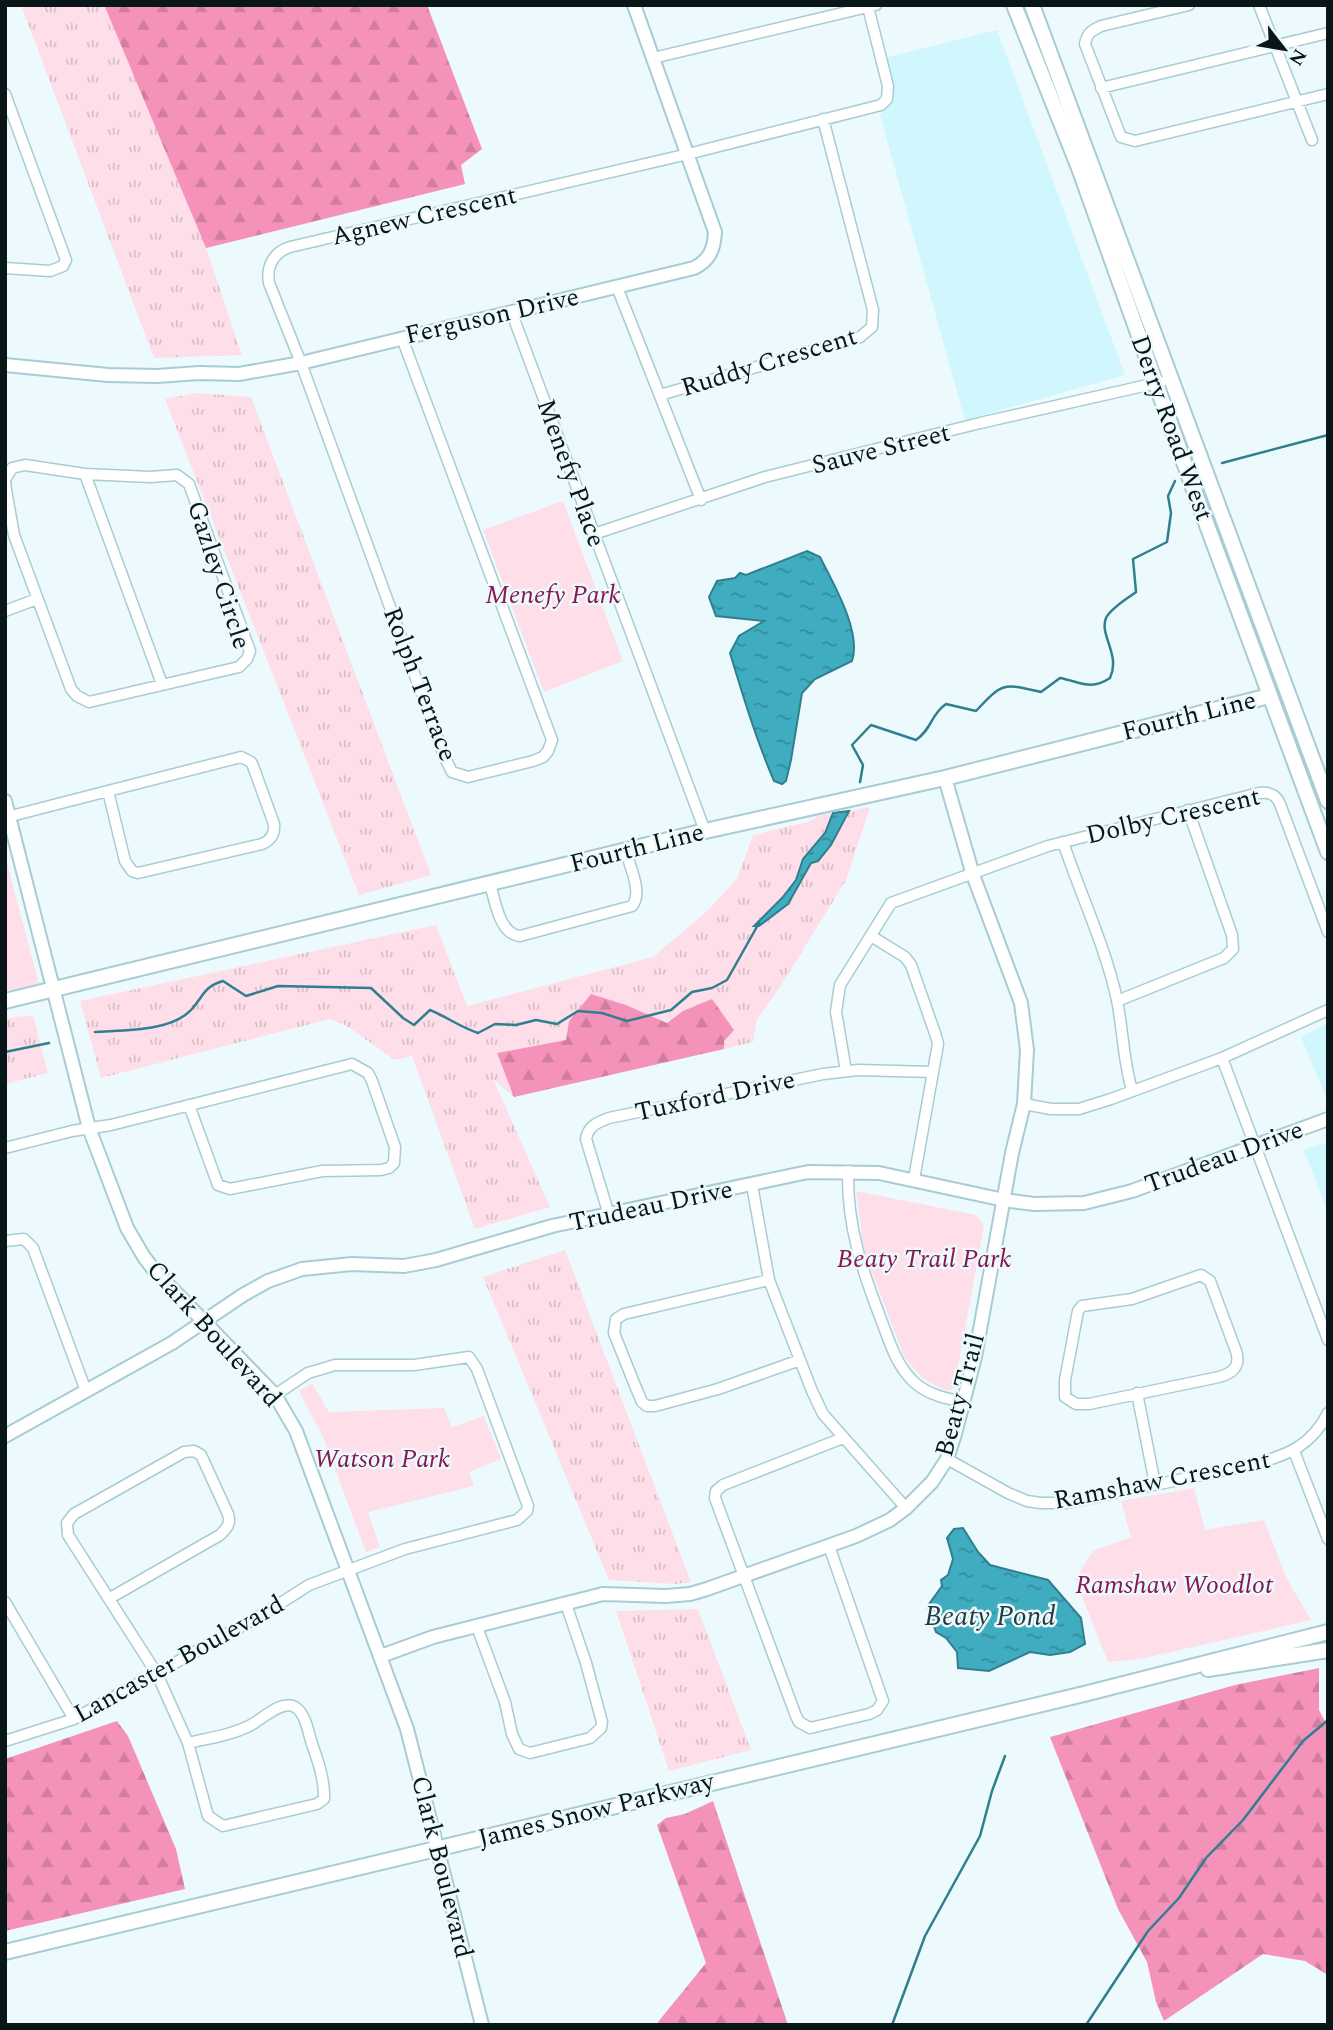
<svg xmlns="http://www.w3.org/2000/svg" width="1333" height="2030" viewBox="0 0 1333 2030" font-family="Spectral,serif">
<defs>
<pattern id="grass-tufts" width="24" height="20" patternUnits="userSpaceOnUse" patternTransform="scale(1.75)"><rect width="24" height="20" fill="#fedee9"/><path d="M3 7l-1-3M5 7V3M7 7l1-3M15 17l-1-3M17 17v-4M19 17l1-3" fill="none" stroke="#d8bec7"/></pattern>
<pattern id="forest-firs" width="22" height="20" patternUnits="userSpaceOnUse" patternTransform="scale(1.75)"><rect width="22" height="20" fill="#f492b9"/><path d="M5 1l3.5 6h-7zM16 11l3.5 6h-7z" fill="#d07d9e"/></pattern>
<pattern id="water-ripples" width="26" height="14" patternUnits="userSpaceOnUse" patternTransform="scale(1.75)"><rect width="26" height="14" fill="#40acc0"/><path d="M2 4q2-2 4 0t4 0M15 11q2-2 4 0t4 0" fill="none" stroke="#348b9b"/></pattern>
</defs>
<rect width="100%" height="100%" fill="#ecfafd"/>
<path fill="#d0f6fe" d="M 997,30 L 1125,375 L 965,420 L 880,115 L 892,100 L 894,90 L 884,58 Z
M 1328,1023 L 1328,1099 L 1327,1099 L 1301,1037 Z
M 1328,1142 L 1328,1212 L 1304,1150 Z"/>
<path fill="url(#grass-tufts)" d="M 21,5 L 105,7 L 206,248 L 242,355 L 154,358 Z
M 196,393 L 251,397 L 431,875 L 359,895 L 165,399 Z
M 870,807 L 846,880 L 782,984 L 757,1019 L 753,1042 L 724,1049 L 724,1041 L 683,1011 L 667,1023 L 626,1005 L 591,994 L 569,1021 L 566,1040 L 497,1053 L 514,1097 L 493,1079 L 550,1207 L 475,1229 L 412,1056 L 395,1060 L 345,1025 L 330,1019 L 101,1078 L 80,1001 L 436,925 L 467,1006 L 653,957 L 707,911 L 737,879 L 753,835 L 808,822 L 820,815 L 833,813 L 825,833 L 803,859 L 796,880 L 782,898 L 758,920 L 788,904 L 811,863 L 831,845 L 849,811 Z
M 33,1015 L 48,1073 L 5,1084 L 5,1019 Z
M 565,1250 L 691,1582 L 675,1584 L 609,1580 L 483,1277 Z
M 698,1609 L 751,1750 L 669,1771 L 616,1611 Z"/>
<path fill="url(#forest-firs)" d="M 111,5 L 427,5 L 482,149 L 461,165 L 465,184 L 206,248 L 105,7 Z
M 591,994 L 626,1005 L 667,1023 L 683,1011 L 712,999 L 734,1030 L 724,1041 L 724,1049 L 514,1097 L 497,1053 L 566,1040 L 569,1021 Z
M 1319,1668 L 1319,1710 L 1328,1727 L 1328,1975 L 1305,1961 L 1263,1954 L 1164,2021 L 1156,2002 L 1147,1962 L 1118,1909 L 1050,1737 L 1235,1685 Z
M 117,1721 L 128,1736 L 176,1849 L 185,1889 L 5,1931 L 5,1759 Z
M 713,1801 L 788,2025 L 659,2025 L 658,2022 L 706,1963 L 657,1825 L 666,1818 L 685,1814 Z"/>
<path fill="#fedee9" d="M 563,501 L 623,661 L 544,692 L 483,530 Z
M 5,856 L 39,984 L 5,991 Z
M 856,1191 L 976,1215 L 984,1226 L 954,1388 L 947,1391 C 927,1383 915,1373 903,1354 L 864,1251 Z
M 312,1383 L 329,1412 L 444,1408 L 452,1427 L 484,1416 L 501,1459 L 469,1472 L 474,1486 L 368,1512 L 380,1547 L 366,1552 L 324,1439 L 299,1391 Z
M 1194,1488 L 1205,1530 L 1264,1520 L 1287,1579 L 1311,1620 L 1140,1659 L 1108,1662 L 1075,1579 L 1093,1551 L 1131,1537 L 1121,1501 Z"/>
<path fill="url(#water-ripples)" stroke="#2f7f8e" stroke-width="2" d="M 807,551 L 820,557 C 833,583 862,632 852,661 L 815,679 L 802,693 L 791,760 L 786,781 L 782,784 L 774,781 C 756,739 743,696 730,653 L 739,636 L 764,621 L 716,616 L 709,597 L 717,581 L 735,578 L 740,573 L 746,575 Z
M 849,811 L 831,845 L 818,861 L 811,863 L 788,904 L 759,926 L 754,926 L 782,898 L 796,880 L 803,859 L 825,833 L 833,813 Z
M 963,1528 L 978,1552 L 990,1565 L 1048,1580 L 1081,1618 L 1085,1644 L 1070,1652 L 1050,1655 L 1030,1652 L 989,1671 L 958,1668 L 957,1652 L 946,1638 L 936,1632 L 927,1607 L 942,1586 L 941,1580 L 948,1575 L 953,1559 L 947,1538 L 954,1529 Z"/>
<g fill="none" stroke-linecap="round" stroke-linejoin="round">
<path stroke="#2f7f8e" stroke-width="2.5" d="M 1222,463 L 1328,435
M 860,782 L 863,765 L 852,745 L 871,725 L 916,740 C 933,728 930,715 946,704 L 976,711 C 1003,682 1003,683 1041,692 L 1060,678 C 1081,682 1090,691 1110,678 C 1121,655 1099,635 1106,618 C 1111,608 1127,599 1136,592 L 1133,559 L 1167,542 L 1171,513 L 1168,496 L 1175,481
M 95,1032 C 123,1030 170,1032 191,1010 C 204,996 203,987 223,981 L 246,996 L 278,986 L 371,988 L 403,1018 L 414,1025 L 430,1010 C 447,1017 460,1027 478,1033 L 495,1024 L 516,1025 L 536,1020 L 557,1024 L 578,1011 L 602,1013 L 627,1021 L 671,1010 L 692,992 L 712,988 L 727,980 L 759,923
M 5,1052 L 49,1043
M 892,2025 L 925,1936 L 980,1836 L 992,1791 L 1005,1756
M 1086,2025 L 1148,1931 L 1179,1898 L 1206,1858 L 1243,1820 L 1303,1741 L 1328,1720"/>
<defs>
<path id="minor" d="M 1189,5 L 1101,26 C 1091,31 1087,33 1085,44 L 1121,137 L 1135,141 L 1328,94
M 1259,5 L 1312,140
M 653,58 L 876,5
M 1101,88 L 1328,33
M 5,94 L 66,260 L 63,266 L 50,271 L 5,268
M 617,287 L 701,500
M 511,311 L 705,831
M 402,338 L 552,740 L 548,751 L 543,757 L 533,761 L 468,777 L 452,772 L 445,758 L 301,363 L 269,283 C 266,266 274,252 290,247 L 688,154 L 881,105 L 887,99 L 888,86 L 868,7
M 660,395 L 860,337 L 872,327 L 873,310 L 823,119
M 25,465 L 85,474 L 150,477 L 177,475 L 189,484 L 250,651 L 247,659 L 239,667 L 89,702 L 77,696 L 71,689 L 14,535 L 6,490 L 5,480 L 12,468 Z
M 85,474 L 162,684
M 594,534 L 765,477 L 980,423 L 1161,382
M 5,611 L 37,599
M 11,816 L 108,791 L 125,861 L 132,871 L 138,873 L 262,844 C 271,840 275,834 274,824 L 253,766 L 251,762 L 241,757 L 108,791
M 1063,842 C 1080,893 1106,948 1117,1000 C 1123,1030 1123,1060 1132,1090
M 490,884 C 495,900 499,934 520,936 L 632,906 C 643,893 630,867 626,852
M 871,936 L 905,957 L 911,965 L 936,1036 L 938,1044 L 914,1179
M 1117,1001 L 1224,958 L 1233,949 L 1232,935 L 1188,810
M 1222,1058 L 1328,1340
M 846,1071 L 836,1012 L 840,985 L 891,903 L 1048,846 L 1259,793 C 1269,792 1276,794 1280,804 L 1328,932
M 1024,1104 L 1051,1109 L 1079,1109 L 1111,1099 L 1222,1058 L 1328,1010
M 5,1148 L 72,1131 L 111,1125 L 352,1064 L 368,1073 L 372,1081 L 395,1147 L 394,1163 L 389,1168 L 381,1170 L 322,1171 L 230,1189 L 218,1185 L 189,1105
M 848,1171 C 847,1227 862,1270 882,1322 C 890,1343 897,1367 915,1383 C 929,1395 947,1399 964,1402
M 752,1185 L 769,1280 L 812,1391 L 823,1414 L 906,1508
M 609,1215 L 586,1139 C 588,1126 598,1122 609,1118 L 823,1074 L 858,1070 L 933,1072
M 5,1241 L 24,1239 L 33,1248 L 86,1391
M 1201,1275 L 1210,1281 L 1236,1351 C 1241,1366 1233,1373 1219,1377 L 1089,1404 L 1076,1404 L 1065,1397 L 1065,1380 L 1078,1311 L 1082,1306 L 1132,1299 Z
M 769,1280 L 624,1314 L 616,1319 L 614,1333 L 634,1383 L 642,1402 L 647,1406 L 655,1406 L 718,1389 L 800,1360
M 1137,1393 L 1155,1484
M 1294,1451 L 1328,1539
M 947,1459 L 1008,1493 L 1027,1501 L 1040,1503 L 1067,1503 L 1256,1464 C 1289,1454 1311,1446 1328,1413
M 829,1546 L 883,1701 L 877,1710 L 869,1714 L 810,1728 L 799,1722 L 796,1716 L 715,1498 L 716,1491 L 723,1485 L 843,1438
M 110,1598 L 220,1535 C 227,1528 231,1524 228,1514 L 201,1455 L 194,1451 L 184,1452 L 74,1514 L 67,1523 L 68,1535 L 157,1674 L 188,1743 L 208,1816 L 223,1826 L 317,1804 L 324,1799 C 325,1780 317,1758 311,1741 C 308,1730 305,1713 295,1707 C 283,1699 262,1719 251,1725 C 232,1735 209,1738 188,1743
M 5,1602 L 74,1719
M 477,1627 L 505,1702 L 512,1734 L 519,1749 L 530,1753 L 590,1738 L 601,1728 L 602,1722 L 586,1663 L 566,1604
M 5,1741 L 74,1719 L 265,1613 L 309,1585 L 405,1549 L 517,1520 L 527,1511 L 528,1506 L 477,1369 L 469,1357 L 414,1365 L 335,1365 L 308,1373 L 275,1395"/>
<path id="tertiary" d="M 5,365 L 108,375 L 157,376 L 199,373 L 239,374 L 301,363 L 694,268 C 710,260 714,249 715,232 L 634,5
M 5,801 L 89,1128 L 127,1228 L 144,1257 L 154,1270 L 275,1395 L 296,1431 L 407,1729 L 482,2025
M 5,1436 L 172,1343 L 243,1295 L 268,1281 L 302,1269 L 352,1264 L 404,1266 L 436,1260 L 552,1226 L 808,1172 L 879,1173 L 1004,1200 L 1034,1204 L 1084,1203 L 1132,1191 L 1328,1119
M 381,1656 L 433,1637 L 603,1594 L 666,1596 L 690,1594 L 707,1589 L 856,1536 L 890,1520 L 906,1508 L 932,1482 L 947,1459 L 955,1434 L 975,1357 L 1012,1153 L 1024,1104 L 1027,1050 L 1021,1003 L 973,875 L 945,778"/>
<path id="secondary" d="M 1014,5 L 1079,168 L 1194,490 L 1328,852
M 1032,5 L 1328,801
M 5,1001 L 705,831 L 945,778 L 1269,696
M 1208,1669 L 1328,1650
M 5,1952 L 1084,1694 L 1328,1632"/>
</defs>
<use href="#minor" stroke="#a8ccd4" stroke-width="13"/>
<use href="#tertiary" stroke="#a8ccd4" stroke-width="16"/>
<use href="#secondary" stroke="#a8ccd4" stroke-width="18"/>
<use href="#minor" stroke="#fff" stroke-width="10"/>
<use href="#tertiary" stroke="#fff" stroke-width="12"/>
<use href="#secondary" stroke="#fff" stroke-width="14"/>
</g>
<g text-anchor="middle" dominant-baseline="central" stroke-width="5" stroke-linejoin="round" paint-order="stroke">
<g font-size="26" fill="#081618" stroke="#ecfafd">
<text transform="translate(424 216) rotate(-13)">Agnew Crescent</text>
<text transform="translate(492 316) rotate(-13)">Ferguson Drive</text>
<text transform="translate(769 362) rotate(-17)">Ruddy Crescent</text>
<text transform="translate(1172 428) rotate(70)">Derry Road West</text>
<text transform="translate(881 449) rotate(-14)">Sauve Street</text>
<text transform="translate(571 473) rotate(70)">Menefy Place</text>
<text transform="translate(219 575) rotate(72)">Gazley Circle</text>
<text transform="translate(420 684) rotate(69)">Rolph Terrace</text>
<text transform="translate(1189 716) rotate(-14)">Fourth Line</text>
<text transform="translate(1173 816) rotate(-13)">Dolby Crescent</text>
<text transform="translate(637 848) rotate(-14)">Fourth Line</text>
<text transform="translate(715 1096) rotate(-12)">Tuxford Drive</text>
<text transform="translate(1224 1157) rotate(-20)">Trudeau Drive</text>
<text transform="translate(651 1206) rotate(-12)">Trudeau Drive</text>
<text transform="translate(214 1334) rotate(48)">Clark Boulevard</text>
<text transform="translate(960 1395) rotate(-75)">Beaty Trail</text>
<text transform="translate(1162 1480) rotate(-11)">Ramshaw Crescent</text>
<text transform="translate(179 1659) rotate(-29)">Lancaster Boulevard</text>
<text transform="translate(596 1810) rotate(-14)">James Snow Parkway</text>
<text transform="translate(442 1867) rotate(76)">Clark Boulevard</text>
</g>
<g font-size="26" font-style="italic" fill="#891752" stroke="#ecfafd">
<text x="553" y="595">Menefy Park</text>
<text x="924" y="1259">Beaty Trail Park</text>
<text x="382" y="1459">Watson Park</text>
<text x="1174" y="1585">Ramshaw Woodlot</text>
</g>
<g font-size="28" font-style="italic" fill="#233b40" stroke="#ecfafd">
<text x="990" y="1616">Beaty Pond</text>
</g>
</g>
<rect width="1333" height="2030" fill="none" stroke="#081618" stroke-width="14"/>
<g transform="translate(1284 49) rotate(121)" stroke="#ecfafd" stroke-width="5" paint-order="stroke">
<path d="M0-5L12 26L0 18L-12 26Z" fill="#081618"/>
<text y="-10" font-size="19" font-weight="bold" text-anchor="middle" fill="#081618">N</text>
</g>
</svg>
